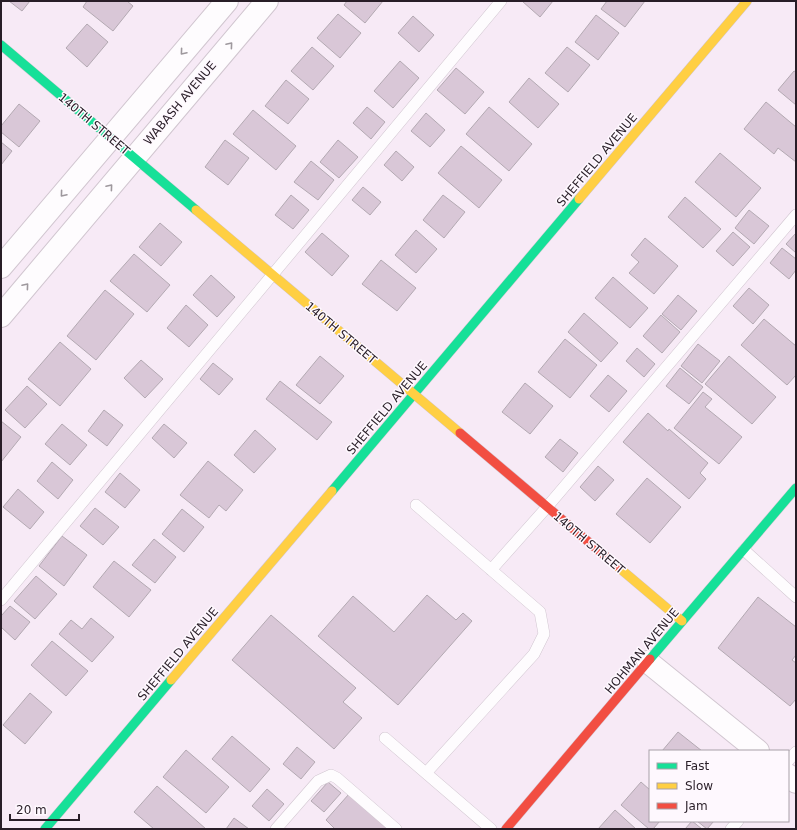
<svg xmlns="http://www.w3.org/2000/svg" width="797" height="830" viewBox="0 0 797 830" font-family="'DejaVu Sans',sans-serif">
<rect width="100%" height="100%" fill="#f7eaf6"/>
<path fill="#d9c7d7" stroke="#b3a9b2" d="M 9,1 L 30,1 L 22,11 Z
M 87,1 L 127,1 L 133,6 L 113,31 L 83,7 Z
M 347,1 L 383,1 L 365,23 L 344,5 Z
M 522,1 L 553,1 L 540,17 Z
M 607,1 L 645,1 L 625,27 L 601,9 Z
M 338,14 L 361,33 L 340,58 L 317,38 Z
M 596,15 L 619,33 L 598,60 L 575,42 Z
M 413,16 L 434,35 L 419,52 L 398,33 Z
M 87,24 L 108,42 L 87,67 L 66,48 Z
M 312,47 L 334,66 L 313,90 L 291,71 Z
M 567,47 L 590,65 L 568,92 L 545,73 Z
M 400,61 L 419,78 L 393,108 L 374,91 Z
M 456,68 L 484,92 L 465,114 L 437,90 Z
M 794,71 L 796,72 L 796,105 L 778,90 Z
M 529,78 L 559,104 L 538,128 L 509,102 Z
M 286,80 L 309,99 L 288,124 L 265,106 Z
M 766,102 L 796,127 L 796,162 L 778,148 L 774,154 L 744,129 Z
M 19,104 L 40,121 L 19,147 L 1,132 L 1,126 Z
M 367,107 L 385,122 L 371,139 L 353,123 Z
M 489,107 L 532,144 L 509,171 L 466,134 Z
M 253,110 L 296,146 L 276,170 L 233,134 Z
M 426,113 L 445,130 L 430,147 L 411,131 Z
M 225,140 L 249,158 L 228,185 L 205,167 Z
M 338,140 L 358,157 L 339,178 L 320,162 Z
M 1,142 L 12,151 L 1,165 Z
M 461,146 L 502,180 L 479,208 L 438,173 Z
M 396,151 L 414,167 L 402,181 L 384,165 Z
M 720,153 L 761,188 L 736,217 L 695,182 Z
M 311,161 L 334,180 L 318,200 L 294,182 Z
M 363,187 L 381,202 L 370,215 L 352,200 Z
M 291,195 L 309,210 L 293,229 L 275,215 Z
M 443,195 L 465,212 L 444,238 L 423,220 Z
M 685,197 L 721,229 L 703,248 L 668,217 Z
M 749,210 L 769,226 L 754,244 L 735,228 Z
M 160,223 L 182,242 L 161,266 L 139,247 Z
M 416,230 L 437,249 L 416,273 L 395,255 Z
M 733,232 L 750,247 L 733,266 L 716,251 Z
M 322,233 L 349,256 L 332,276 L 305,252 Z
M 796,233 L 796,253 L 786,244 Z
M 645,238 L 678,266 L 654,294 L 629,273 L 639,262 L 631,255 Z
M 782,248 L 796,259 L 796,270 L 789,279 L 770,263 Z
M 134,254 L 170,285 L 147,312 L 110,281 Z
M 381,260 L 416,288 L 397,311 L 362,284 Z
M 211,275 L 235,297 L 217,317 L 193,295 Z
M 613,277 L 648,308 L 630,328 L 595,298 Z
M 749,288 L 769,305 L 753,324 L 733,306 Z
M 105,290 L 134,314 L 96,360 L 67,336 Z
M 678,295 L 697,311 L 681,330 L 662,314 Z
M 186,305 L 208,325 L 189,347 L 167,328 Z
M 584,313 L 618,343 L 601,362 L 568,332 Z
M 661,315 L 680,332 L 662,353 L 643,336 Z
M 764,319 L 796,346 L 796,375 L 787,385 L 741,345 Z
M 565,339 L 597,365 L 570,398 L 538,372 Z
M 60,342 L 91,369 L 60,406 L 28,379 Z
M 698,344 L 720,361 L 702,383 L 681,366 Z
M 637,348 L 655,364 L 644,377 L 626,361 Z
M 320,356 L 344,376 L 320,404 L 296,385 Z
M 729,356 L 776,397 L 752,424 L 705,384 Z
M 141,360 L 163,379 L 145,398 L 124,378 Z
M 213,363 L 233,379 L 219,395 L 200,379 Z
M 680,368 L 703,387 L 689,404 L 666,386 Z
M 608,375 L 627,391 L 609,412 L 590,396 Z
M 280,381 L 332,422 L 317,440 L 266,399 Z
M 525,383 L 553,406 L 530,434 L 502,412 Z
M 27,386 L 47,404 L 25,428 L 5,410 Z
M 703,392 L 712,399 L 705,407 L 742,437 L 719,464 L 674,428 Z
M 104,410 L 123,425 L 107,446 L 88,431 Z
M 648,413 L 668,431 L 669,429 L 708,463 L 700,473 L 706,479 L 689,499 L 623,442 Z
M 1,421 L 21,437 L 1,462 Z
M 62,424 L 87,445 L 70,465 L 45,444 Z
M 164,424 L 187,443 L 174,458 L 152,438 Z
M 255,430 L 276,449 L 254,473 L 234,455 Z
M 560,439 L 578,453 L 563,472 L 545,457 Z
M 208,461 L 243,490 L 226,511 L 219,505 L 209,518 L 180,495 Z
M 52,462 L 73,480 L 58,499 L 37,481 Z
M 598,466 L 614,480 L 595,501 L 580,487 Z
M 120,473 L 140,490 L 125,508 L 105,492 Z
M 647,478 L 681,507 L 650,543 L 616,514 Z
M 18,489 L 44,512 L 30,529 L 3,507 Z
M 95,508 L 119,527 L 103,545 L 80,526 Z
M 182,509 L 204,527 L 184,552 L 162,534 Z
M 62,536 L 87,555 L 64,586 L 39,566 Z
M 154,539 L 176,557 L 155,583 L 132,565 Z
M 114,561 L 151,590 L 129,617 L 93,587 Z
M 36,576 L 57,594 L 35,619 L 14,601 Z
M 427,595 L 456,620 L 463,613 L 472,621 L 398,705 L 318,636 L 353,596 L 394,632 Z
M 758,597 L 796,627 L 796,655 L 792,660 L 796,663 L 796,699 L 790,706 L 718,648 Z
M 10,606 L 30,622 L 15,640 L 1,627 L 1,616 Z
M 271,615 L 356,688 L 343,702 L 362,718 L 334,749 L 232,660 Z
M 91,618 L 114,637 L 92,662 L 59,634 L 71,620 L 82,629 Z
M 52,641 L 88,671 L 66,696 L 31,665 Z
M 30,693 L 52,712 L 25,744 L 3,725 Z
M 678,732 L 702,751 L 662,751 Z
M 232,736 L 270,769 L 250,792 L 212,759 Z
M 297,747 L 315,762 L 301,779 L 283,764 Z
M 186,750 L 229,787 L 206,813 L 163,777 Z
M 328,782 L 341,793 L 324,812 L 311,801 Z
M 641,782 L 650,790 L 650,821 L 660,821 L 653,829 L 649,829 L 621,805 Z
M 157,786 L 206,829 L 154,829 L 134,812 Z
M 267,789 L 284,804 L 269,821 L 252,806 Z
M 349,794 L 389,829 L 335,829 L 326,820 Z
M 615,810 L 636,829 L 598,829 Z
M 234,818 L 249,829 L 226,829 Z
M 692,821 L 702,829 L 685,829 Z
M 697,821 L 714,821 L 707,829 Z"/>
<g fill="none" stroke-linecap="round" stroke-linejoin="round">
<defs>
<path id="lane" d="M 416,505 L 540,612 L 544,634 L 534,654 L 426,773
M 744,550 L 796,597
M 491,570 L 547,507 L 796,215
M 1,600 L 501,1
M 385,738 L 491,829
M 788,761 L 796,752
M 276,829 L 318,781 L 331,775 L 337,778 L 396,829
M 731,829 L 738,821"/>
<path id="street" d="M 1,267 L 227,1
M 1,316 L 267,1
M 648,662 L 758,751
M 788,775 L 796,782"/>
<path id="fast" d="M 1,45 L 196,210
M 332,491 L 579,199
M 650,659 L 796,488
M 45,829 L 171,680"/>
<path id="slow" d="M 579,199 L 747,1
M 196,210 L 460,433
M 617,566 L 682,621
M 171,680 L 332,491"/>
<path id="jam" d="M 460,433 L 617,566
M 506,829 L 650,659"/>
</defs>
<use href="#lane" stroke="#d1c6d0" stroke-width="12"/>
<use href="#street" stroke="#d1c6d0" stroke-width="24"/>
<use href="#fast" stroke="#d1c6d0" stroke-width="10"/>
<use href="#slow" stroke="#d1c6d0" stroke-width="10"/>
<use href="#jam" stroke="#d1c6d0" stroke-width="10"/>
<use href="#lane" stroke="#fefcfe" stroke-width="11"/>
<use href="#street" stroke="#fefcfe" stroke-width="22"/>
<use href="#fast" stroke="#16e098" stroke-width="9"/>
<use href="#slow" stroke="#ffcf43" stroke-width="9"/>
<use href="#jam" stroke="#f24e42" stroke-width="9"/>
</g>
<defs><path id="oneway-chevron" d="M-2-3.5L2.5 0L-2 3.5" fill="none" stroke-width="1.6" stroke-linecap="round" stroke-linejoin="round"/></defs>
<g stroke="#9e989d">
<use href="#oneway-chevron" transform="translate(230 45) rotate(-50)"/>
<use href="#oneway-chevron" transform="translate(183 52) rotate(130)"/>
<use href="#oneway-chevron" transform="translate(110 187) rotate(-50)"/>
<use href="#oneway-chevron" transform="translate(63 194) rotate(130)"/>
<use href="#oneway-chevron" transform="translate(26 286) rotate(-50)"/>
</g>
<g text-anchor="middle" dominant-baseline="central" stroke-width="3" stroke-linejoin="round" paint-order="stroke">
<g font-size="12" fill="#281d27" stroke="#fef8fe">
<text transform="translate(180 103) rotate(-50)">WABASH AVENUE</text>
<text transform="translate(94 124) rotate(40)">140TH STREET</text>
<text transform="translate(597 160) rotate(-50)">SHEFFIELD AVENUE</text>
<text transform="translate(341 333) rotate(40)">140TH STREET</text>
<text transform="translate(387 408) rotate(-50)">SHEFFIELD AVENUE</text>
<text transform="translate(589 543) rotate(40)">140TH STREET</text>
<text transform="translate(642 651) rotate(-50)">HOHMAN AVENUE</text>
<text transform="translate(178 654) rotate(-50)">SHEFFIELD AVENUE</text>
</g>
</g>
<rect width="797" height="830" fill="none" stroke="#281d27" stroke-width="4"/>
<rect x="649" y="750" width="140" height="72" fill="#fef8fe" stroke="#a8a0a8"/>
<rect x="657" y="763" width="20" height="6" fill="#16e098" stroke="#a8a0a8"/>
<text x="685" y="770" font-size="12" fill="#281d27">Fast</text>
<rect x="657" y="783" width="20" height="6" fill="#ffcf43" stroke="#a8a0a8"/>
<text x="685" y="790" font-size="12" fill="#281d27">Slow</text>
<rect x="657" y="803" width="20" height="6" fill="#f24e42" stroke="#a8a0a8"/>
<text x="685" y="810" font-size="12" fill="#281d27">Jam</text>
<path d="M10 814v6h69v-6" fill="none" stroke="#281d27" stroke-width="2"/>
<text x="16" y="814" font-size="12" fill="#281d27" stroke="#fef8fe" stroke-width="3" paint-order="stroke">20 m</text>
</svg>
